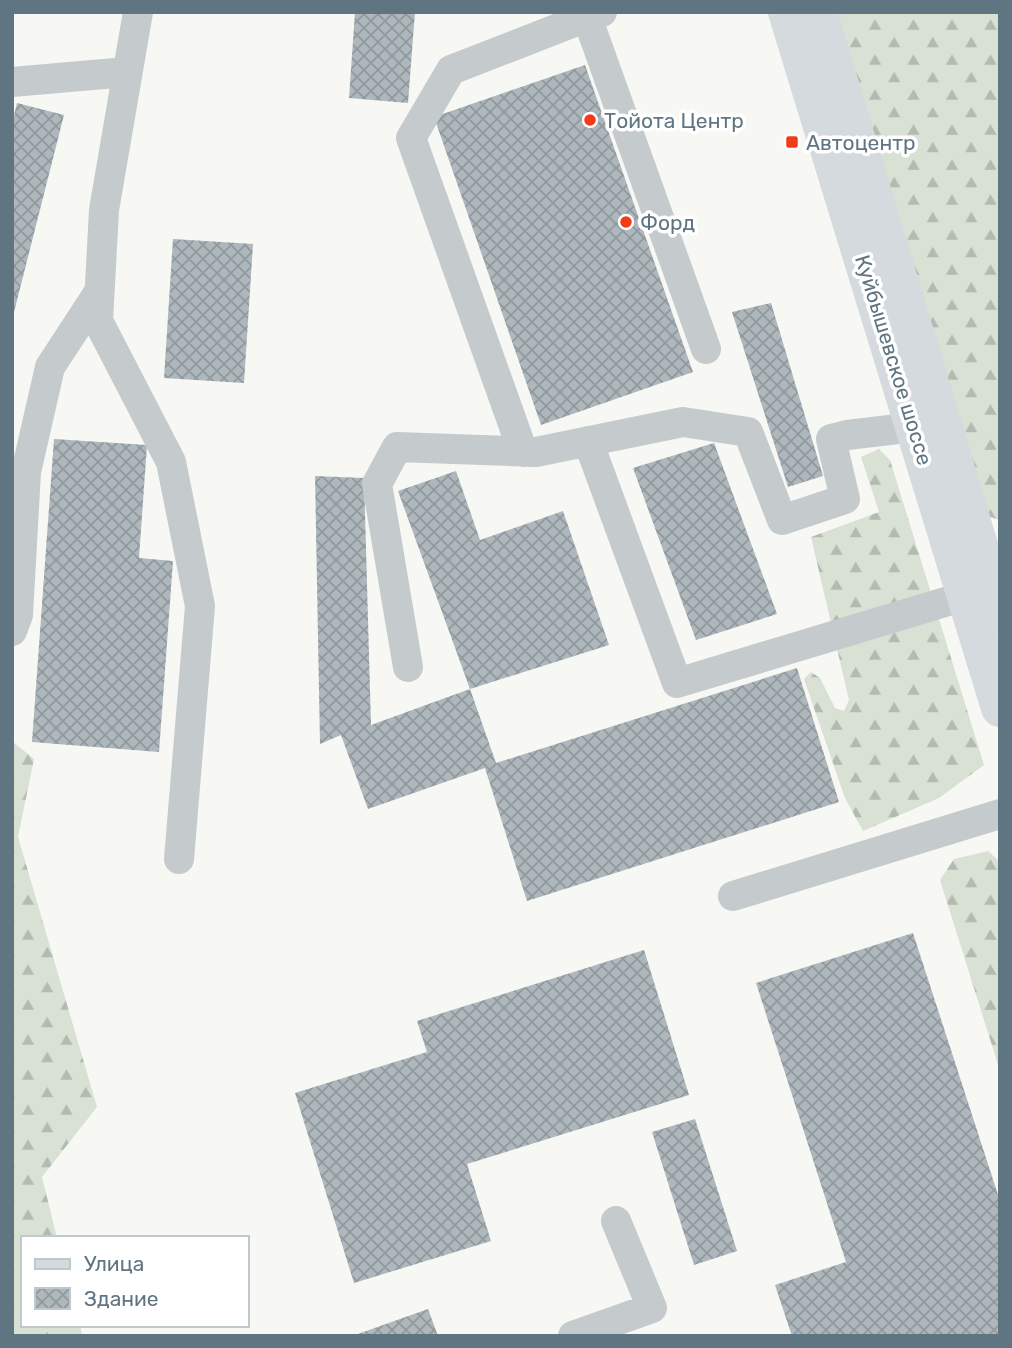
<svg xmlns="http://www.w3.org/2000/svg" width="1012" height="1348" viewBox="0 0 1012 1348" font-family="Rubik,sans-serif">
<defs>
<pattern id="forest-firs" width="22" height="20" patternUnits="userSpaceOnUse" patternTransform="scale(1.75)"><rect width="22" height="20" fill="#d9e0d4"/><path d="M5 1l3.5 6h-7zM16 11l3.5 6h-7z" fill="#b3bab1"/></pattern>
<pattern id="building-cross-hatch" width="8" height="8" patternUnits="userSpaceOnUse" patternTransform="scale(1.75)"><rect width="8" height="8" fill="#adb7bc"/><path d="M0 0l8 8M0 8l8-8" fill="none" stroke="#90999e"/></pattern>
</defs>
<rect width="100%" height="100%" fill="#f7f7f4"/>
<path fill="url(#forest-firs)" d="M 834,12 L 1000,12 L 1000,520 L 987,516 Z
M 879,449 L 890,460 L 984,765 L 939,798 L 863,831 L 845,798 L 804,679 L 811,672 L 820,678 L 835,708 L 844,711 L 849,700 L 811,537 L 879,512 L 861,457 Z
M 12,741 L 34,759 L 18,837 L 97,1107 L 42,1177 L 57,1238 L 23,1238 L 23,1325 L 80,1325 L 82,1336 L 12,1336 Z
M 988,851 L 1000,862 L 1000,1071 L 940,880 L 954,859 Z"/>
<path fill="url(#building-cross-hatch)" d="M 355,12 L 415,12 L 408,103 L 349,98 Z
M 585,65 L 693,372 L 541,425 L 434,117 Z
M 17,103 L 64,115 L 13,316 L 12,124 Z
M 173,239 L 253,244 L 244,383 L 164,378 Z
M 771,303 L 823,476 L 788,487 L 732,312 Z
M 54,439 L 147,445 L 139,558 L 173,561 L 159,752 L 32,742 Z
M 714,443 L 777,614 L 696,640 L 633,468 Z
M 456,471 L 480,540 L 563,511 L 609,645 L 470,689 L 398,491 Z
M 315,476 L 364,478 L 371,725 L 470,689 L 496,763 L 797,668 L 839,802 L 527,901 L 485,768 L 368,809 L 341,735 L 320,744 Z
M 913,933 L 1000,1201 L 1000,1336 L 792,1336 L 775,1285 L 846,1262 L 756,983 Z
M 644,950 L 689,1095 L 467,1164 L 491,1241 L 354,1283 L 295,1093 L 427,1052 L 417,1021 Z
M 695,1119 L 737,1251 L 694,1265 L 652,1132 Z
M 428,1309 L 438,1336 L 355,1336 L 355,1335 Z"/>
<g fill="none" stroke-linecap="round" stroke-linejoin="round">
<path stroke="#c5cacd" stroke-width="30" d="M 138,12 L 104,210 L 98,321 L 171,462 L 200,606 L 179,859
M 602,12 L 587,17 L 706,349
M 12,82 L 127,72
M 588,441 L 677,683 L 965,596
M 523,452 L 411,138 L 451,70 L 587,17
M 12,631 L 18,615 L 26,472 L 50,367 L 99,292
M 408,667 L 377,484 L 397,447 L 536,452 L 683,422 L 748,432 L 782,520 L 845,499 L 831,439 L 847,435 L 915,427
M 733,896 L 1000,814
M 573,1336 L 652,1308 L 616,1221"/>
<path stroke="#d5dade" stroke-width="38" d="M 787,12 L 1000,708
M 818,12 L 1000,615"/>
</g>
<g fill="#f23c19" stroke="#fff" stroke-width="2.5">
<circle cx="590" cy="120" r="7"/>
<rect x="785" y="135" width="14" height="14" rx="3.5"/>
<circle cx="626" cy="222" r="7"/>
</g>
<g text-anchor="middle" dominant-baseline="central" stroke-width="7" stroke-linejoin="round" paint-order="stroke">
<g font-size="21" fill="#607582" stroke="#fff" text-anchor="start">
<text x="604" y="120">Тойота Центр</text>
<text x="806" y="142">Автоцентр</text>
<text x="640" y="222">Форд</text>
</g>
<g font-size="21" fill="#607582" stroke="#fff">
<text transform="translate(894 360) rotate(73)">Куйбышевское шоссе</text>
</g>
</g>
<rect width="1012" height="1348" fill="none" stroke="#607582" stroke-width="28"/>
<rect x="21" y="1236" width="228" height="91" fill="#ffffff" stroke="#bfc8cd" stroke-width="2"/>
<rect x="35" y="1259" width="35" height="10" fill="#d5dade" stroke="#bfc8cd" stroke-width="2"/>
<text x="84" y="1271" font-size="21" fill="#607582">Улица</text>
<rect x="35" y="1288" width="35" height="21" fill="url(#building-cross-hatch)" stroke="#bfc8cd" stroke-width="2"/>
<text x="84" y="1306" font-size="21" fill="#607582">Здание</text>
</svg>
